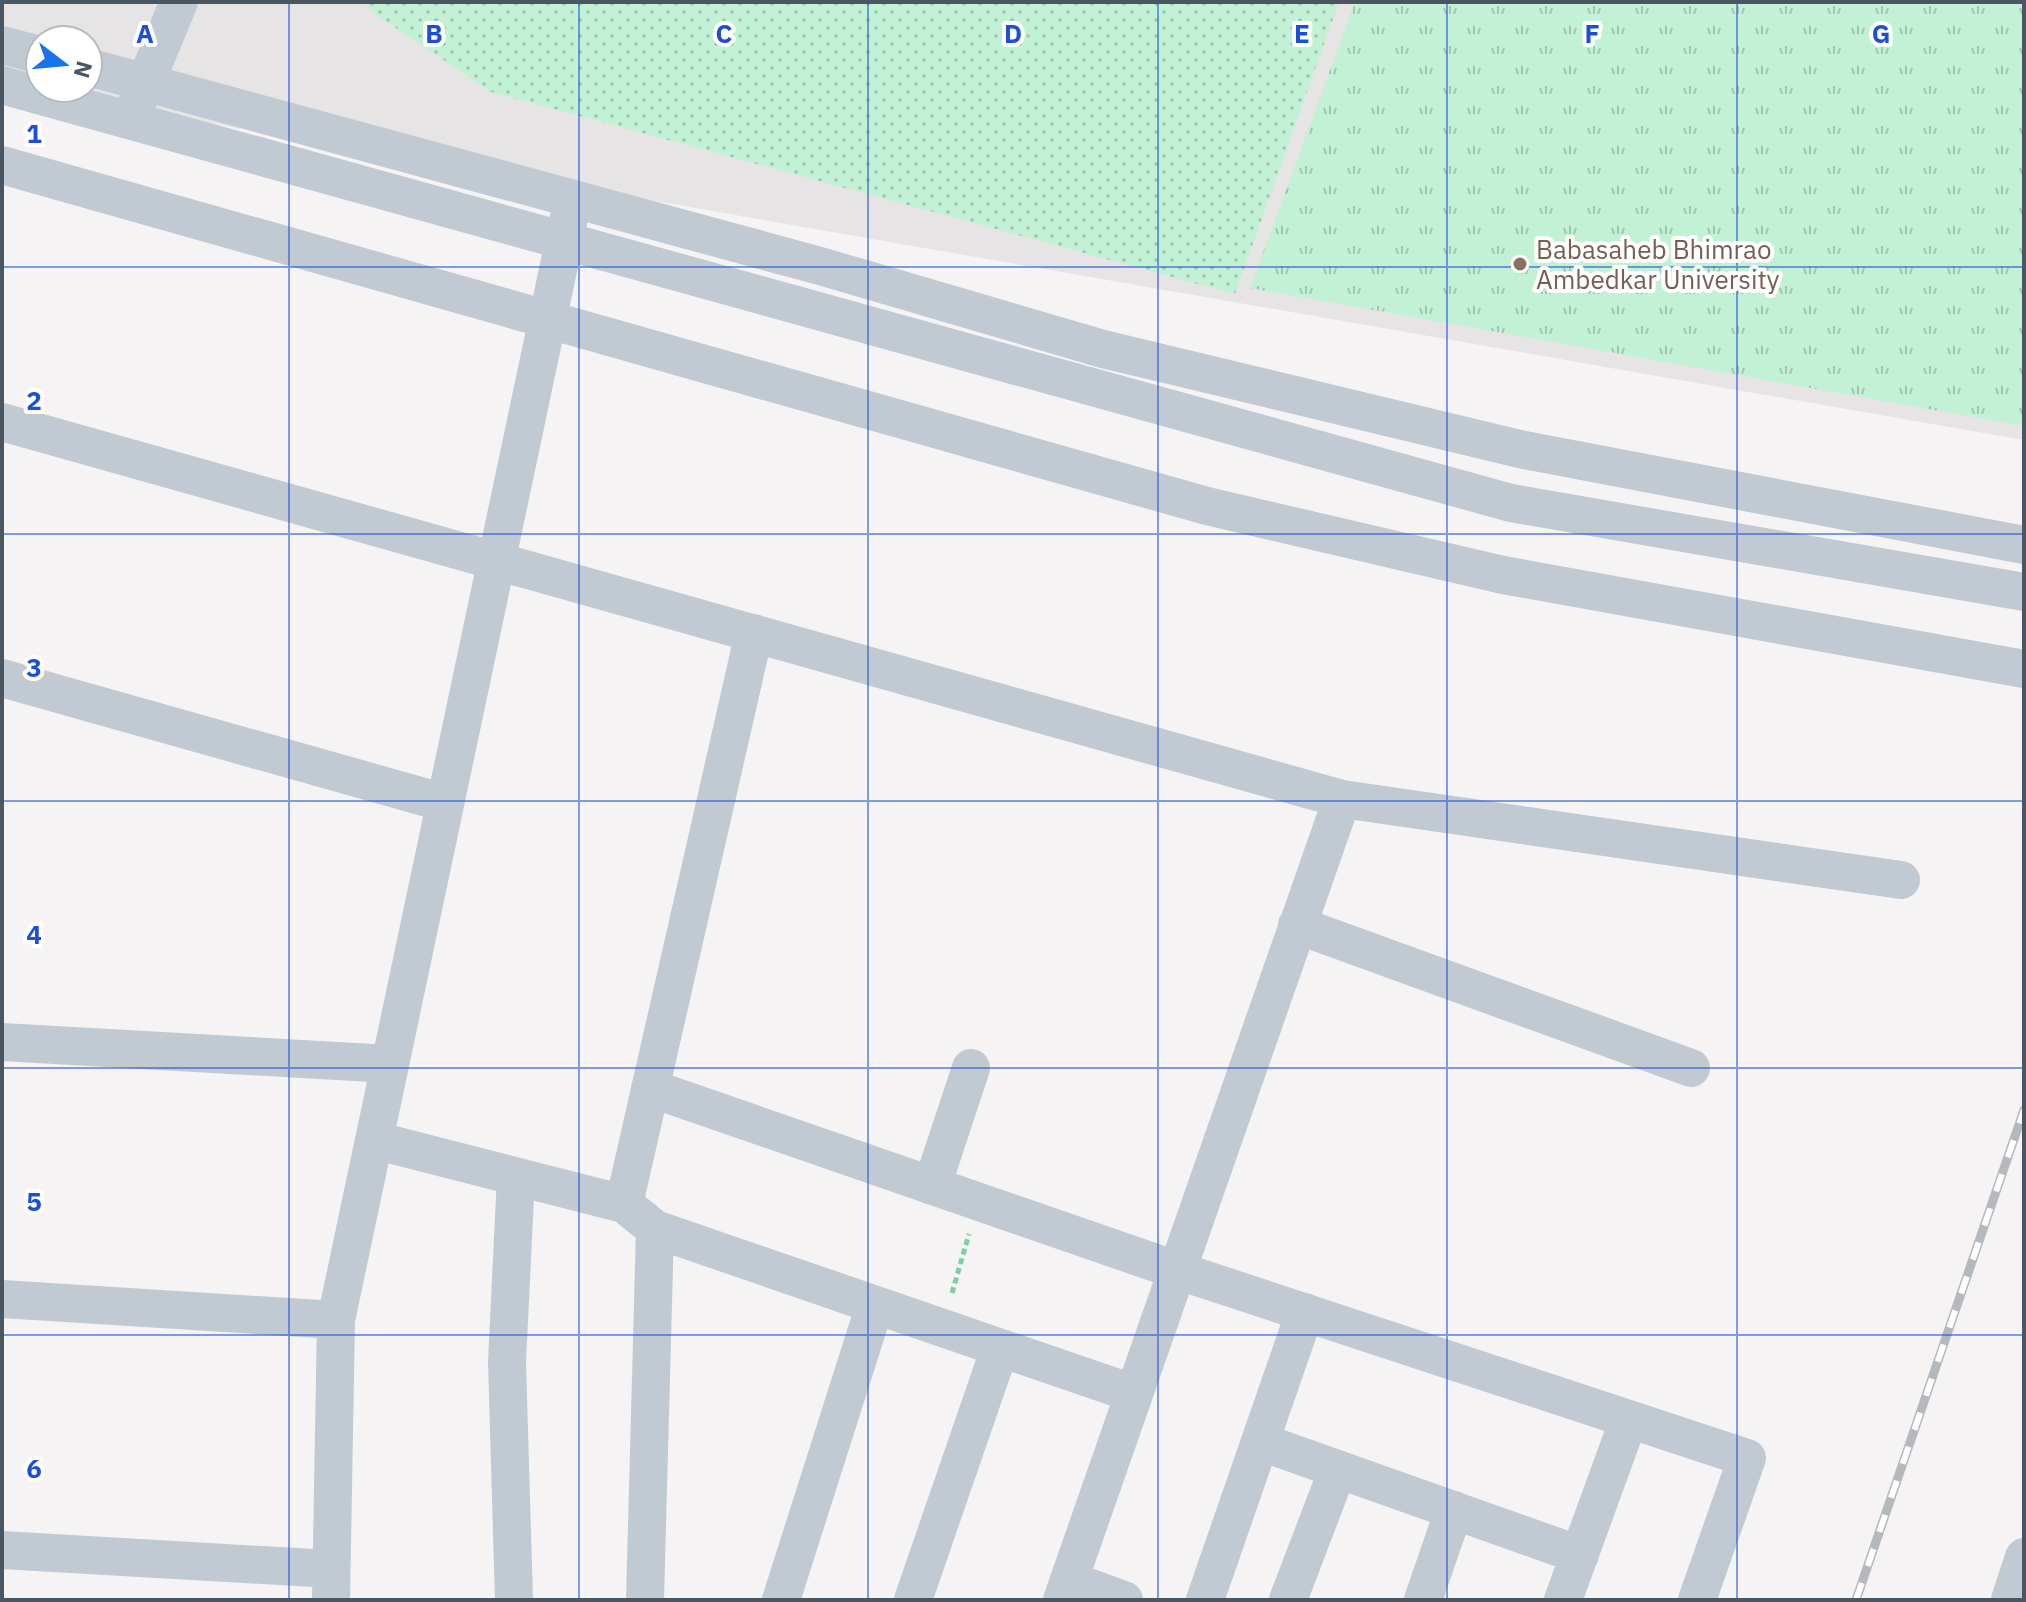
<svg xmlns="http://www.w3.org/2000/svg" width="2026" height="1602" viewBox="0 0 2026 1602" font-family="'IBM Plex Sans',sans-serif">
<defs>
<pattern id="grass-tufts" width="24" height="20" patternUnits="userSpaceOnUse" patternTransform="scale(2)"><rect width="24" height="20" fill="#c3f1d5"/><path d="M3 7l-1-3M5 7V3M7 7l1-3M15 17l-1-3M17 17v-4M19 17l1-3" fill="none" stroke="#a0c6b0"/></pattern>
<pattern id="park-dots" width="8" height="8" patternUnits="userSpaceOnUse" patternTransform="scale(2)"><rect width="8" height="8" fill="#c3f1d5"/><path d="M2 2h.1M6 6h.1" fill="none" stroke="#a0c6b0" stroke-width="1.8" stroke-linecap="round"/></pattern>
</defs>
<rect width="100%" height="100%" fill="#f5f3f3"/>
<path fill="#e6e4e5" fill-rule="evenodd" d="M 2,2 L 2024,2 L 2024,440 L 2,87 ZM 40,40 L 88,40 L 88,88 L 40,88 Z"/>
<path fill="url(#grass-tufts)" d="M 1355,2 L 2024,2 L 2024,426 L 1250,288 Z"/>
<path fill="url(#park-dots)" d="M 363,2 L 1339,2 L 1235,294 L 491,92 L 374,13 Z"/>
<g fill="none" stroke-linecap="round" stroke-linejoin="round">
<path stroke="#7ad0a6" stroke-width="5" stroke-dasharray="6 4" stroke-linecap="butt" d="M 952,1293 L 969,1234"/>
<path stroke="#c1cad2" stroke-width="38" d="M 2,45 L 40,55
M 88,67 L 820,266 L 1103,349 L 1524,450 L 2024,545
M 2,85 L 1511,503 L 2024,592
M 137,103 L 179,2
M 2,165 L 1207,506 L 1503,575 L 2024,669
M 2,422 L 1342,799 L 1901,880
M 2,678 L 445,803
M 1297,925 L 1691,1068
M 2,1042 L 390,1064
M 650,1088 L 1176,1270 L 1747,1458 L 1697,1600
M 374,1140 L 624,1204 L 655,1229 L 1132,1393
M 932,1186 L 971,1068
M 624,1204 L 754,633
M 2,1299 L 336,1320
M 1261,1442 L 1580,1555
M 2,1550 L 331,1569
M 1069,1580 L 1124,1600
M 331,1600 L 336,1320 L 569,218
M 514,1600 L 507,1362 L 516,1177
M 645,1600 L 655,1229
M 781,1600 L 875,1305
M 913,1600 L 1000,1348
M 1062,1600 L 1342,799
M 1205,1600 L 1305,1312
M 1288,1600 L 1338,1469
M 1423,1600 L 1454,1510
M 1563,1600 L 1629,1419
M 2010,1600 L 2024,1557"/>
<defs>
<path id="rail" d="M 1856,1600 L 2024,1110"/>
</defs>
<use href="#rail" stroke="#b5b8bd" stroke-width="9"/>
<use href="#rail" stroke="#fff" stroke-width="6" stroke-dasharray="18" stroke-linecap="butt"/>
</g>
<path fill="none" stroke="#1d4ed8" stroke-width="2" stroke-opacity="0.55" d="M 289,2 L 289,1600M 579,2 L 579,1600M 868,2 L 868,1600M 1158,2 L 1158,1600M 1447,2 L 1447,1600M 1737,2 L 1737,1600M 2,267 L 2024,267M 2,534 L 2024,534M 2,801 L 2024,801M 2,1068 L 2024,1068M 2,1335 L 2024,1335"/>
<circle fill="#8d6e63" stroke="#fff" stroke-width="3" cx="1520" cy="264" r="8"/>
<g text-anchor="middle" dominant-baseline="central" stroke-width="8" stroke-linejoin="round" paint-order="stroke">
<g font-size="26" fill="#785e54" stroke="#fff" text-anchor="start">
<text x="1536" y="249">Babasaheb Bhimrao<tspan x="1536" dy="30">Ambedkar University</tspan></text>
</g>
</g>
<g font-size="26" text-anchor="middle" font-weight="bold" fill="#1d4ed8" stroke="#fff" stroke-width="8" stroke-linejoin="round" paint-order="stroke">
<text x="145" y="43">A</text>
<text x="434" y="43">B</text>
<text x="724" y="43">C</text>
<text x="1013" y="43">D</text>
<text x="1302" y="43">E</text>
<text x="1592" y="43">F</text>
<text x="1881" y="43">G</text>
<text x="34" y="143">1</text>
<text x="34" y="410">2</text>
<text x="34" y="677">3</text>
<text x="34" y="944">4</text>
<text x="34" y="1211">5</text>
<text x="34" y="1478">6</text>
</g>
<rect width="2026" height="1602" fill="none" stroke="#4a5661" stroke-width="8"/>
<g transform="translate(64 64) rotate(106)"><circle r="38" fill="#ffffff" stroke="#b7bbc0" stroke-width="2"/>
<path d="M0-6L14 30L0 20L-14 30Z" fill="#1a73e8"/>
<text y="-12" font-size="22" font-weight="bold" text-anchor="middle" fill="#4a5661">N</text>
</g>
</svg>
